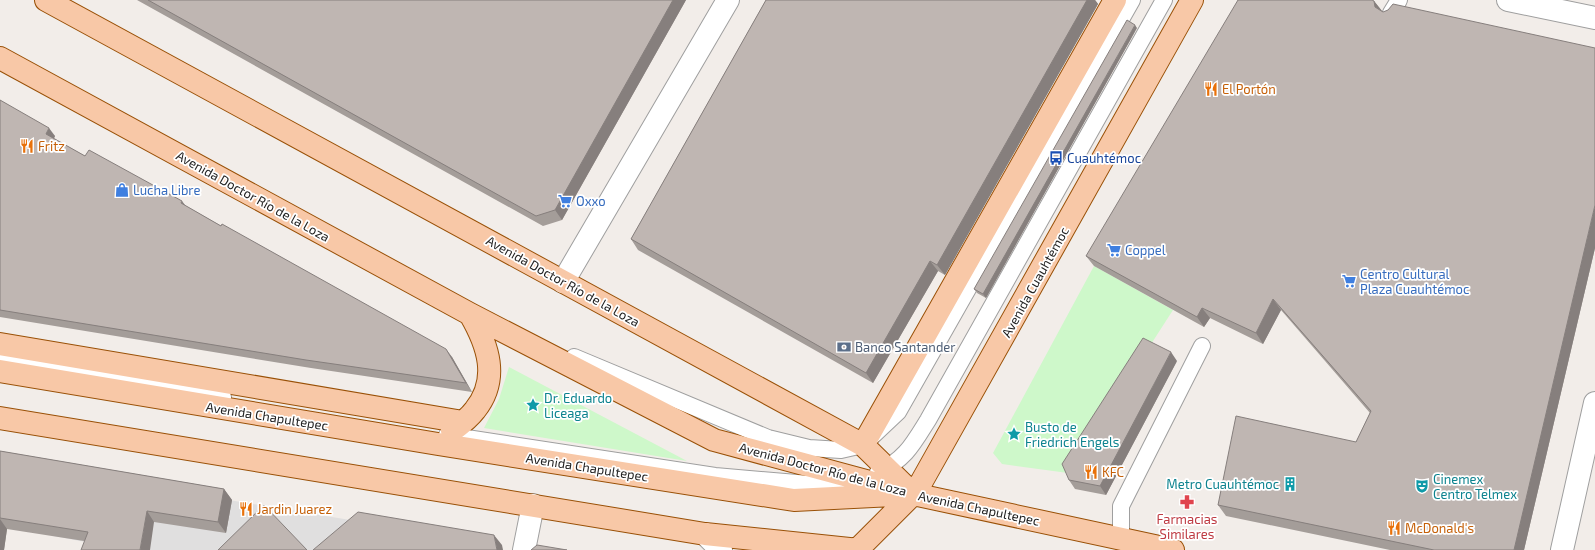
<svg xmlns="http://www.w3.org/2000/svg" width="1595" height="550" viewBox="0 0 1595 550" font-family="'Exo 2',sans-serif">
<rect width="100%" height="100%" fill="#f2ede9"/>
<path fill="#e0dfdf" d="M 127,483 L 501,545 L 503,550 L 116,550 L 85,542 L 54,536 Z"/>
<path fill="#cef8ca" d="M 1094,266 L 1173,310 L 1068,473 L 1002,464 L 993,453 Z
M 509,367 L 687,461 L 484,428 L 499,399 Z"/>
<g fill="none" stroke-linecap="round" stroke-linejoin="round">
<defs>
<path id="service" d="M 1391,13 L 1399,0
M 574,357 L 768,438 L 809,448 L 841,450 L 863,445 L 898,412 L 1132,0
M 0,360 L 223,397
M 447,435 L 715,476 L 820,485 L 854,480
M 878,472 C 905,460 913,444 928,420 L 1164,0
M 1121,539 L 1121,506 L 1202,346"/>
<path id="minor" d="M 1508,0 L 1595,18
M 563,282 L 728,0
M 705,534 L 721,550
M 524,550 L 533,505
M 1562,550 L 1595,403"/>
<path id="primary" d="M 46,0 L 863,445 L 912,493
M 0,58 L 470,314 L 714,440 L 896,489
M 0,344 L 463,422
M 0,371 L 438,444 L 794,500 L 913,494 L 1173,550
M 0,418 L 705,534 L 859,550
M 452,431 C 460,425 469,418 475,410 C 500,379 488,345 470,314
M 863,445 L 1115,0
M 857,550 L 913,494 L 922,481 L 1192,0"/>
</defs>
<use href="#service" stroke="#9f9f9f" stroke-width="18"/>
<use href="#minor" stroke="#9f9f9f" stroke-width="24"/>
<use href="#primary" stroke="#995006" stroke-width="24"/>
<use href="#service" stroke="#fff" stroke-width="16"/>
<use href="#minor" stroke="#fff" stroke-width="22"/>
<use href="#primary" stroke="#f8c8a7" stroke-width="22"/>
</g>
<path fill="#a49d99" d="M 137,0 L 686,0 L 562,220 L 543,226 Z
M 766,0 L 1095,0 L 1098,4 L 945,275 L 938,271 L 873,383 L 638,250 L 631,239 Z
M 1374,1 L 1382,11 L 1595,248 L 1524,550 L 1390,550 L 1226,516 L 1218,505 L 1356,442 L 1370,413 L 1281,310 L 1263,344 L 1210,318 L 1204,327 L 1094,266 L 1086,256 Z
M 1137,28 L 986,298 L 977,293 L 974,289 Z
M 0,100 L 55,136 L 54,139 L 85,156 L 186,206 L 452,357 L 472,392 L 311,368 L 0,317 Z
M 1177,361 L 1106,495 L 1075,489 L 1069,480 Z
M 0,451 L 224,489 L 232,500 L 226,533 L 154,522 L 84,541 L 7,529 L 4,550 L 0,550 Z"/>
<path fill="#867f7d" d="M 673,0 L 686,0 L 562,220 L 555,210 Z
M 1087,0 L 1095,0 L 1098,4 L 945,275 L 937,265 Z
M 1374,1 L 1382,11 L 1375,7 Z
M 1135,25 L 1137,28 L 986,298 L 983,294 Z
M 49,128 L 55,136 L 51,143 L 46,134 Z
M 182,201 L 188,209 L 181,203 Z
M 1595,205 L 1595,248 L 1524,550 L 1514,550 Z
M 930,261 L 938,271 L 873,383 L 866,373 Z
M 1273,299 L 1281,310 L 1263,344 L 1256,333 Z
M 1202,308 L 1210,318 L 1204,327 L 1197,317 Z
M 446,349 L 452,357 L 472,392 L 466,383 Z
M 1171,352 L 1177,361 L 1106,495 L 1100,486 Z
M 224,489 L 232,500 L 226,533 L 218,522 Z
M 147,511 L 154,522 L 150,550 L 140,550 Z
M 0,519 L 7,529 L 4,550 L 0,550 Z
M 494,535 L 502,545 L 503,550 L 497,550 Z"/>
<path fill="#bfb6b2" stroke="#867f7d" d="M 148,0 L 673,0 L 555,210 L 536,216 Z
M 766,0 L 1087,0 L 937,265 L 930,261 L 866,373 L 631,239 Z
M 1238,0 L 1372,0 L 1374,1 L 1375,7 L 1383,12 L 1388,10 L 1393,4 L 1595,48 L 1595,205 L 1514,550 L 1434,550 L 1218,505 L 1236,416 L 1356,442 L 1371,411 L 1273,299 L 1256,333 L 1202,308 L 1197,317 L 1086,256 Z
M 1127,20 L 1135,25 L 983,294 L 974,289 Z
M 0,100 L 49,128 L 46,134 L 85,156 L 89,150 L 182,201 L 181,203 L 221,226 L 222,224 L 446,349 L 466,383 L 306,360 L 0,310 Z
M 1143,338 L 1171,352 L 1100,486 L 1069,480 L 1062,464 Z
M 0,451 L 224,489 L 218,522 L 147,511 L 140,550 L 81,550 L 88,532 L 0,518 Z
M 264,505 L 307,550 L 218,550 Z
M 358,512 L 494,535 L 497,550 L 313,550 Z
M 537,545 L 567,550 L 531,550 Z"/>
<defs>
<symbol id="restaurant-bare" viewBox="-9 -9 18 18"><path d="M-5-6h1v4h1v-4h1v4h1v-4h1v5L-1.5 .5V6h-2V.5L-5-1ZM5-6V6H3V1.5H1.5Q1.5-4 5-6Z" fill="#e8710a" stroke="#fff" stroke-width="2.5" paint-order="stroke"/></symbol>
<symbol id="bus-bare" viewBox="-9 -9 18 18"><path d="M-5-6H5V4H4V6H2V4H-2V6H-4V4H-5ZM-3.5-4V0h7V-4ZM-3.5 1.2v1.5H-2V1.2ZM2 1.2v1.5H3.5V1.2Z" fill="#1a4fb4" stroke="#fff" stroke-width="2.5" paint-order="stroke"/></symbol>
<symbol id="shop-bare" viewBox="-9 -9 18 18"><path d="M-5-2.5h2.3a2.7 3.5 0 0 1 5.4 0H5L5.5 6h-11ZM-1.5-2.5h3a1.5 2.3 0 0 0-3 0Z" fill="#3f7fe0" stroke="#fff" stroke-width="2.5" paint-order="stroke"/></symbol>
<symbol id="supermarket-bare" viewBox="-9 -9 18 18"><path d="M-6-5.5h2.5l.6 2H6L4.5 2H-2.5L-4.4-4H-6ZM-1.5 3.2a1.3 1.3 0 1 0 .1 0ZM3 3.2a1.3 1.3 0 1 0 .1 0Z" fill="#3f7fe0" stroke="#fff" stroke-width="2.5" paint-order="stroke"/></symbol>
<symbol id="bank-bare" viewBox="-9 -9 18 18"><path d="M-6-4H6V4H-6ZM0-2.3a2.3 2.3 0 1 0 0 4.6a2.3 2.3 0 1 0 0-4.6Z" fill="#5c6f8a" stroke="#fff" stroke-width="2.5" paint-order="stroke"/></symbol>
<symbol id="sight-bare" viewBox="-9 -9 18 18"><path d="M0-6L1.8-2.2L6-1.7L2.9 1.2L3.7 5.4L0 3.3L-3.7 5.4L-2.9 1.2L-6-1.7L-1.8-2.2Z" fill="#0f9aa8" stroke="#fff" stroke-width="2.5" paint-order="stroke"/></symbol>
<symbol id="building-bare" viewBox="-9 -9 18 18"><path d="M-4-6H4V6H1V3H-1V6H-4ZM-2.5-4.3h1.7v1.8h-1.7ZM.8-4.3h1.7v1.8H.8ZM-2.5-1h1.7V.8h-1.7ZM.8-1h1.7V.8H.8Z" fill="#0f9aa8" stroke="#fff" stroke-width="2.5" paint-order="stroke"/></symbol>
<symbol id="theatre-bare" viewBox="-9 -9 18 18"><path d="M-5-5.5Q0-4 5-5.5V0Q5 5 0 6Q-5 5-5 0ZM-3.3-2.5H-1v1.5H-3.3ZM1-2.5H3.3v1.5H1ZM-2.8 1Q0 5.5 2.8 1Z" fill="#0f9aa8" stroke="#fff" stroke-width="2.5" paint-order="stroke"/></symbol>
<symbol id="pharmacy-bare" viewBox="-9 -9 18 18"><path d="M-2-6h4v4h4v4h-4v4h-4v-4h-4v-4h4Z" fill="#e0444e" stroke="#fff" stroke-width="2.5" paint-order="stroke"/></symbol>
</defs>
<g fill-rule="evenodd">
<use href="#restaurant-bare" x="1201" y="79" width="20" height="20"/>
<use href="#restaurant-bare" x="17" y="136" width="20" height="20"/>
<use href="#bus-bare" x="1046" y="148" width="20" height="20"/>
<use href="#shop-bare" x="112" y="180" width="20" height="20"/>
<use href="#supermarket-bare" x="555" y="191" width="20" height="20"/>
<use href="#supermarket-bare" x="1104" y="240" width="20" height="20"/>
<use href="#supermarket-bare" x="1339" y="271" width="20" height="20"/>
<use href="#bank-bare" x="834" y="337" width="20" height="20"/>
<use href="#sight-bare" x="523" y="395" width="20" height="20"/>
<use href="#sight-bare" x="1004" y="424" width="20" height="20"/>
<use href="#restaurant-bare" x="1081" y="462" width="20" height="20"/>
<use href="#building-bare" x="1280" y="474" width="20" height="20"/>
<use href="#theatre-bare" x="1412" y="476" width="20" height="20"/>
<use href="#pharmacy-bare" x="1177" y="492" width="20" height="20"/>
<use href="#restaurant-bare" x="236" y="499" width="20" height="20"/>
<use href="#restaurant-bare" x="1384" y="518" width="20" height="20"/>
</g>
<g text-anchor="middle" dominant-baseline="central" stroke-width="3.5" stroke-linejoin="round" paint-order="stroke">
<g font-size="13" fill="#c56008" stroke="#fff" text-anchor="start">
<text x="1222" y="89">El Portón</text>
<text x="38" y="146">Fritz</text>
<text x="1102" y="472">KFC</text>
<text x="257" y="509">Jardin Juarez</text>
<text x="1405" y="528">McDonald's</text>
</g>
<g font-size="13" fill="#164399" stroke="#fff" text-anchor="start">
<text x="1067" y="158">Cuauhtémoc</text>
</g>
<g font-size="13" fill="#366cbe" stroke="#fff" text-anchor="start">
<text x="133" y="190">Lucha Libre</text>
<text x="576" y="201">Oxxo</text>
<text x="1125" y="250">Coppel</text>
<text x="1360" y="274">Centro Cultural<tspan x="1360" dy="15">Plaza Cuauhtémoc</tspan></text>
</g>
<g font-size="13" fill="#222" stroke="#fff">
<text transform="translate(253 196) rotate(29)">Avenida Doctor Río de la Loza</text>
<text transform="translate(563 281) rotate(29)">Avenida Doctor Río de la Loza</text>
<text transform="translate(1035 282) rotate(-61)">Avenida Cuauhtémoc</text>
<text transform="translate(267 416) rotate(9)">Avenida Chapultepec</text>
<text transform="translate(587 467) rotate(9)">Avenida Chapultepec</text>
<text transform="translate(823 469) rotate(15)">Avenida Doctor Río de la Loza</text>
<text transform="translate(979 508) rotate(12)">Avenida Chapultepec</text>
</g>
<g font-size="13" fill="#4e5e75" stroke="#fff" text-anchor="start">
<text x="855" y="347">Banco Santander</text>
</g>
<g font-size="13" fill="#0d838f" stroke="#fff" text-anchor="start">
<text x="544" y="398">Dr. Eduardo<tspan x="544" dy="15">Liceaga</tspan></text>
<text x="1025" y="427">Busto de<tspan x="1025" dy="15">Friedrich Engels</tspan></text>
<text x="1433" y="479">Cinemex<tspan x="1433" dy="15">Centro Telmex</tspan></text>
<text x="1279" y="484" text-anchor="end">Metro Cuauhtémoc</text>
</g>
<g font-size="13" fill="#be3a42" stroke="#fff">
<text x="1187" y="519">Farmacias<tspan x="1187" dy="15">Similares</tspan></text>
</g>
</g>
</svg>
